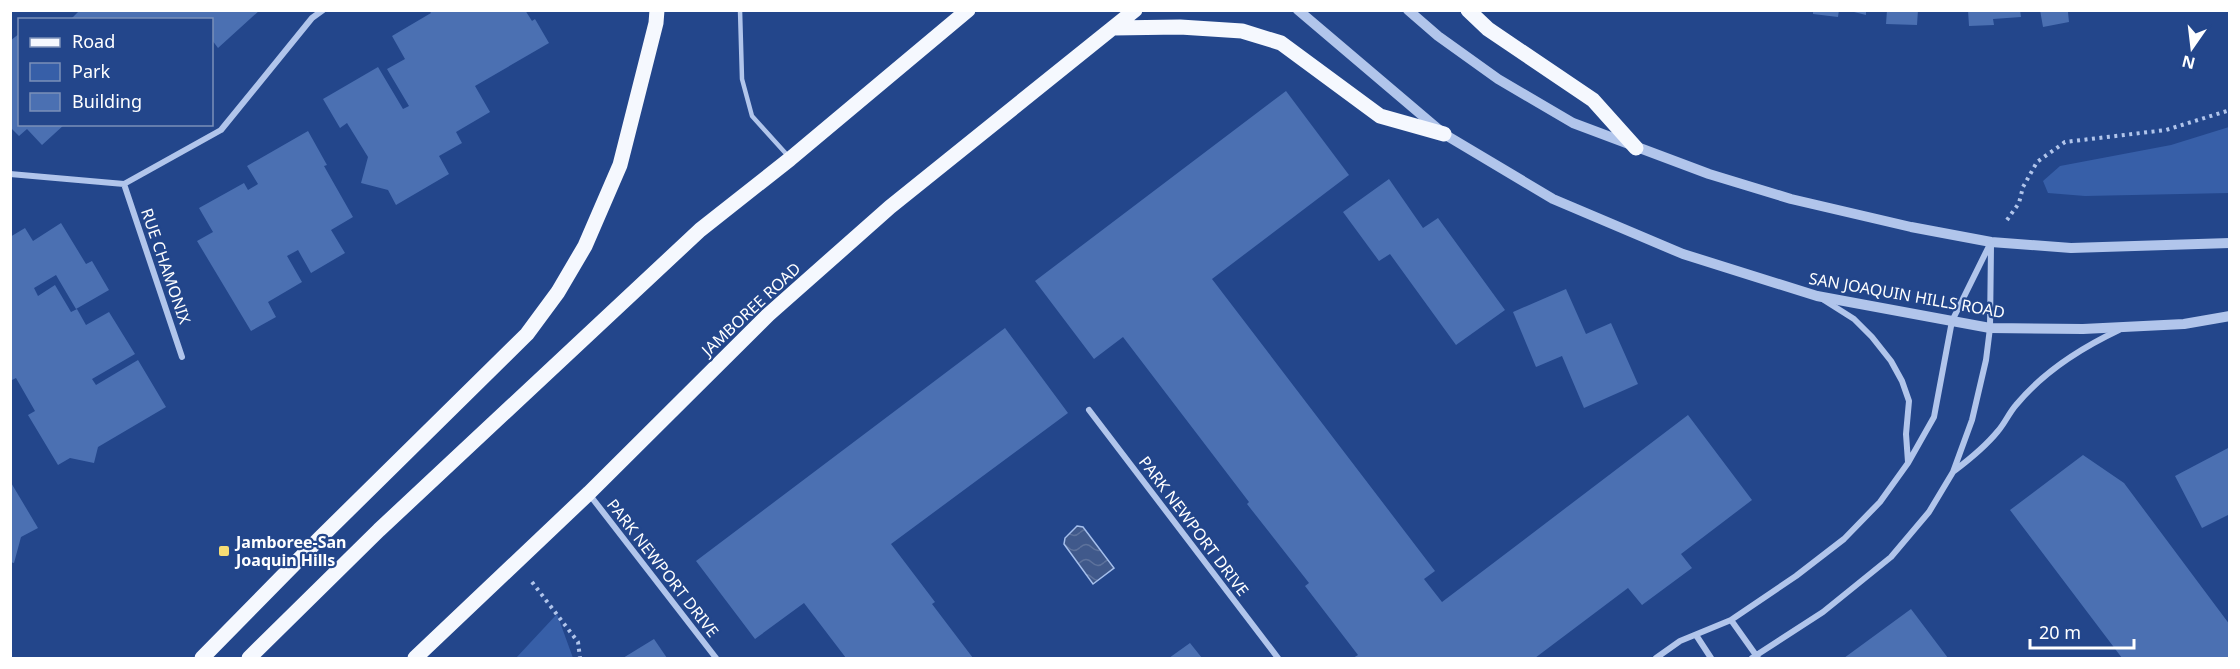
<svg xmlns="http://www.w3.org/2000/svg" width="2240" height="669" viewBox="0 0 2240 669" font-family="'Noto Sans',sans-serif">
<defs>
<pattern id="water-waves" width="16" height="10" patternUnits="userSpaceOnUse" patternTransform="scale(1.5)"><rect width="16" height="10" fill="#40598b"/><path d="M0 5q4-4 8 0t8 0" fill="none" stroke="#5d729c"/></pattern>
</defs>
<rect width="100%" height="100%" fill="#23468b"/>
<path fill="#375fa8" d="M 2229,127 L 2229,193 L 2085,196 L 2048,193 L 2043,181 L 2060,166 L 2171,145 Z
M 557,614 L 573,658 L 516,658 Z"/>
<path fill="url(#water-waves)" stroke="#a5bfec" stroke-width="1.5" d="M 1077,526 L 1083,527 L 1114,568 L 1093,584 L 1064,544 L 1065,538 Z"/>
<path fill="#4b70b2" d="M 80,10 L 260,10 L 218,48 L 212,40 L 212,20 L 70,20 Z
M 429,10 L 525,10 L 532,21 L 535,19 L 549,43 L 475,86 L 490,112 L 456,132 L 462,143 L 439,156 L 449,174 L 396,205 L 388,190 L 361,183 L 368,157 L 347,123 L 340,128 L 323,99 L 378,67 L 403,109 L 409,106 L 387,69 L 405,59 L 392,36 L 431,13 Z
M 1813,10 L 1839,10 L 1838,17 L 1813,14 Z
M 1846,10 L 1866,10 L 1866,15 Z
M 1887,10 L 1918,10 L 1917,25 L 1886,24 Z
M 1968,10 L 2020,10 L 2021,17 L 1993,19 L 1994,25 L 1969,26 Z
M 2040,10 L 2072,10 L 2072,12 L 2068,12 L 2069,22 L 2043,27 Z
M 20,33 L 20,124 L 65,124 L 42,145 L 27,129 L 19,136 L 10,127 L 10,41 Z
M 1286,91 L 1349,175 L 1212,279 L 1435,571 L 1424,579 L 1442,602 L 1688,415 L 1752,500 L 1681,554 L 1692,568 L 1642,605 L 1628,588 L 1535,658 L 1353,658 L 1358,655 L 1305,586 L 1309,583 L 1247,504 L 1249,502 L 1123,337 L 1094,359 L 1035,281 Z
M 308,131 L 327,165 L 324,166 L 353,217 L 331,230 L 345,253 L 311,273 L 298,250 L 287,256 L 302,282 L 268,302 L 276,317 L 251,331 L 197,241 L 213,232 L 199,208 L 244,183 L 248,190 L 258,184 L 247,166 Z
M 1389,179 L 1423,228 L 1438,218 L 1505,310 L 1456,345 L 1390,254 L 1379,261 L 1343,212 Z
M 61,223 L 86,264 L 92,261 L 109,290 L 76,309 L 56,275 L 34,288 L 38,296 L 55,285 L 71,312 L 77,309 L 86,325 L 109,312 L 135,354 L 92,379 L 96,385 L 138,360 L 166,407 L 98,447 L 94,463 L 70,458 L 58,465 L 28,415 L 35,411 L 16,378 L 10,381 L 10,237 L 25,228 L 33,241 Z
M 1566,289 L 1586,334 L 1611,323 L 1638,384 L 1584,408 L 1562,356 L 1536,367 L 1513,312 Z
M 1005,328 L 1068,413 L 891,544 L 935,602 L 932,604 L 973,658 L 846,658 L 804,603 L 755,639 L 696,561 Z
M 2230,447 L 2230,514 L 2202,528 L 2175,476 Z
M 2083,455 L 2124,483 L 2230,625 L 2230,658 L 2122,658 L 2010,510 Z
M 10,481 L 38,528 L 21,537 L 14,563 L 10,562 Z
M 1911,609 L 1948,658 L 1844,658 Z
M 654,639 L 667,658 L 623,658 Z
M 1190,643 L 1202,658 L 1169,658 Z"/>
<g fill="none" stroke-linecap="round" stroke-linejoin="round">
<path stroke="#b1c5eb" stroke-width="4" stroke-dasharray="3 4.5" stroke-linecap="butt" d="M 2007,220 L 2019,203 L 2023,187 L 2037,162 L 2065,142 L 2166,130 L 2230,110
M 532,582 L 578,642 L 580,658"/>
<path stroke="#b1c5eb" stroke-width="4.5" d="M 740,10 L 742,79 L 752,116 L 789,157"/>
<path stroke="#b1c5eb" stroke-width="6" d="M 10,174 L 124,184 L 221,130 L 312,18 L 323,10
M 124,184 L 182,357
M 1824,300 L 1854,319 L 1872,337 L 1891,361 L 1902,381 L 1909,401 L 1906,434 L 1908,462
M 1089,410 L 1278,658
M 1954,471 C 1970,459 1985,447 1998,431 C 2005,423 2009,413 2016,405 C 2044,371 2081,348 2119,330
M 589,494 L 716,658
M 1731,620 L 1758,658
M 1696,635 L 1711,658
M 1656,658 L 1680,641 L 1731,620 L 1796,576 L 1844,539 L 1880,502 L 1908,463 L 1934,417 L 1952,321 L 1991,242
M 1752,658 L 1823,612 L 1891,557 L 1929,512 L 1953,472 L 1972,420 L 1986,360 L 1990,328 L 1991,246"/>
<path stroke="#b1c5eb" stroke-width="10" d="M 1298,10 L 1444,134 L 1553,199 L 1683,254 L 1817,296 L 1990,328 L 2083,329 L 2184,324 L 2230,316
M 1408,10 L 1438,36 L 1498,79 L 1573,123 L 1709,174 L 1791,199 L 1911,227 L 1991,242 L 2071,248 L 2230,243"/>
<path stroke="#f5f8fe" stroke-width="15" d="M 1468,10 L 1488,29 L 1593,100 L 1636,148
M 1113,28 L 1180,27 L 1242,31 L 1281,43 L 1380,116 L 1444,134
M 202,658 L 319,539 L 527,334 L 558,292 L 585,246 L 620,165 L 656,23 L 657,10
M 249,658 L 379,530 L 700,230 L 790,159 L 968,10
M 415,658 L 589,493 L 768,315 L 890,207 L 1135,10"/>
</g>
<rect fill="#f6dd74" stroke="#23468b" stroke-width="2" x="218" y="545" width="12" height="12" rx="3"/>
<g text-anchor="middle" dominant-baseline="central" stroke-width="4.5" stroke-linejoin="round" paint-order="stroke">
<g font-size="16" fill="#fff" stroke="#23468b">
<text transform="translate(166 266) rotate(71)">RUE CHAMONIX</text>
<text transform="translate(1907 295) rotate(10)">SAN JOAQUIN HILLS ROAD</text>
<text transform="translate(751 309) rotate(-43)">JAMBOREE ROAD</text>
<text transform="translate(1194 526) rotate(53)">PARK NEWPORT DRIVE</text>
<text transform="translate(663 568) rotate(52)">PARK NEWPORT DRIVE</text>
</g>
<g font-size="16" font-weight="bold" fill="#fff" stroke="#23468b" text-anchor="start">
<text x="236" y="542">Jamboree-San<tspan x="236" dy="18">Joaquin Hills</tspan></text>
</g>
</g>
<rect width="2240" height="669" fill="none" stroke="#ffffff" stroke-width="24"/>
<rect x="18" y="18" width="195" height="108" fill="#23468b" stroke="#7b90b9" stroke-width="1.5"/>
<rect x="30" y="38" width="30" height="9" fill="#f5f8fe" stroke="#7b90b9" stroke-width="1.5"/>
<text x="72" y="48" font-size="18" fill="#ffffff">Road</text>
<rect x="30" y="63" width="30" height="18" fill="#375fa8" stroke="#7b90b9" stroke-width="1.5"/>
<text x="72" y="78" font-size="18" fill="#ffffff">Park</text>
<rect x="30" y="93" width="30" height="18" fill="#4b70b2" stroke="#7b90b9" stroke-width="1.5"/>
<text x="72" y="108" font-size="18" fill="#ffffff">Building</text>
<g transform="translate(2192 48) rotate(194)" stroke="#23468b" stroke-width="4.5" paint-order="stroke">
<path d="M0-4.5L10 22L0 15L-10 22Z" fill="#ffffff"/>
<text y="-9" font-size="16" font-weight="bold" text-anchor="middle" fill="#ffffff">N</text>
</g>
<path d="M2030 639v9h104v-9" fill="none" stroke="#ffffff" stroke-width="3"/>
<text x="2039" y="639" font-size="18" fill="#ffffff" stroke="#23468b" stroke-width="4.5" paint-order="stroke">20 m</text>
</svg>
